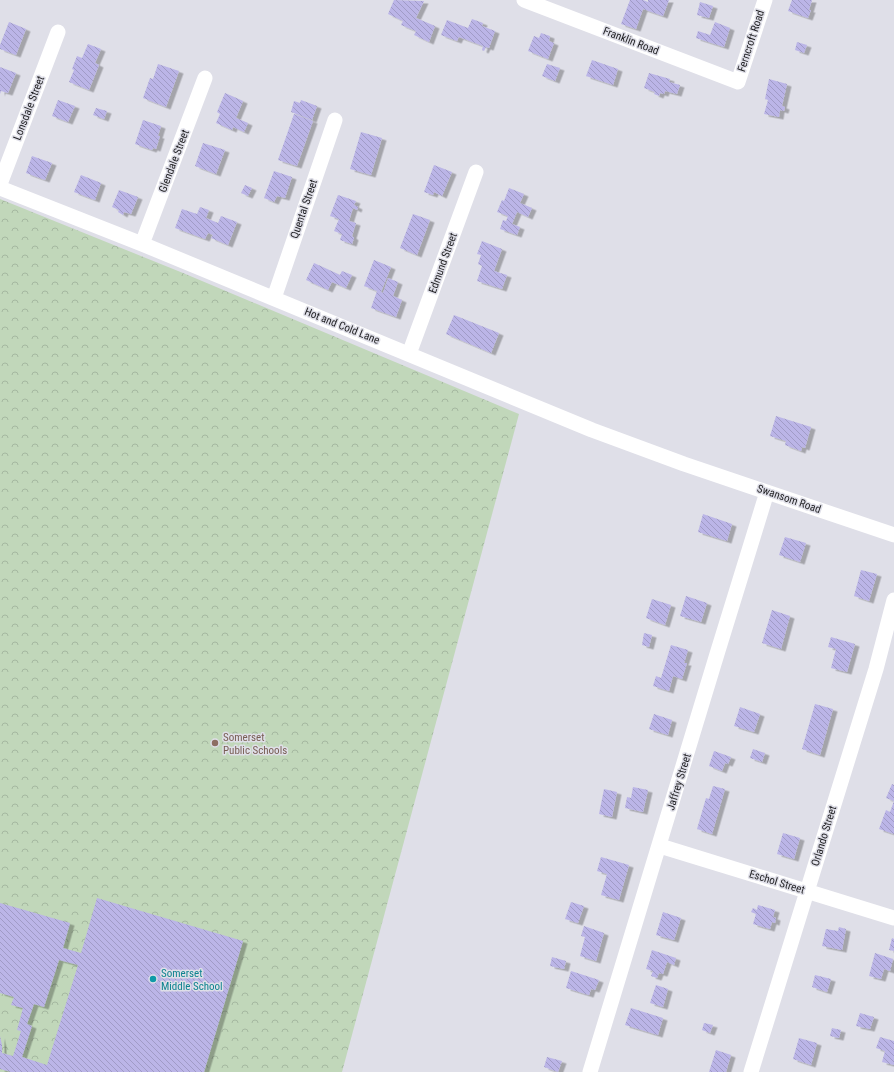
<svg xmlns="http://www.w3.org/2000/svg" width="894" height="1072" viewBox="0 0 894 1072" font-family="'Roboto Condensed',sans-serif">
<defs>
<pattern id="park-crowns" width="20" height="18" patternUnits="userSpaceOnUse"><rect width="20" height="18" fill="#c1d7ba"/><path d="M2 6a3 3 0 1 1 6 0M12 15a3 3 0 1 1 6 0" fill="none" stroke="#a5b8a0"/></pattern>
<pattern id="building-back-hatch" width="6" height="6" patternUnits="userSpaceOnUse"><rect width="6" height="6" fill="#bbb5e7"/><path d="M-1 5l2 2M0 0l6 6M5-1l2 2" fill="none" stroke="#a09bc6"/></pattern>
<filter id="shadow"><feDropShadow dx="4.5" dy="2.5" stdDeviation="0" flood-color="#0004"/></filter>
</defs>
<rect width="100%" height="100%" fill="#dfdfe8"/>
<path fill="url(#park-crowns)" d="M 0,199 L 183,273 L 519,414 L 342,1072 L 0,1072 Z"/>
<path fill="url(#building-back-hatch)" fill-rule="evenodd" filter="url(#shadow)" d="M 394,0 L 424,1 L 416,18 L 435,26 L 429,42 L 414,35 L 416,31 L 401,25 L 403,21 L 388,14 Z
M 630,0 L 643,0 L 648,2 L 648,0 L 669,0 L 663,16 L 643,9 L 636,29 L 621,24 Z
M 792,0 L 812,0 L 809,10 L 811,10 L 808,18 L 788,11 Z
M 700,2 L 713,6 L 709,18 L 697,15 Z
M 472,19 L 483,23 L 482,26 L 495,31 L 489,48 L 486,47 L 484,51 L 482,50 L 483,46 L 459,37 L 457,41 L 441,35 L 447,20 L 468,28 Z
M 9,22 L 26,29 L 16,55 L 0,49 L 0,45 Z
M 715,22 L 730,28 L 724,47 L 696,38 L 698,31 L 710,35 Z
M 541,33 L 550,36 L 549,41 L 554,43 L 548,59 L 528,51 L 534,36 L 539,38 Z
M 797,42 L 807,45 L 804,53 L 795,50 Z
M 88,44 L 101,49 L 95,63 L 99,65 L 89,90 L 69,82 L 74,70 L 72,69 L 77,56 L 82,58 Z
M 592,60 L 618,69 L 613,85 L 586,76 Z
M 158,64 L 179,71 L 166,107 L 143,98 L 150,78 L 153,79 Z
M 547,64 L 560,68 L 555,81 L 542,76 Z
M 0,67 L 16,73 L 8,93 L 1,91 L 0,94 Z
M 649,73 L 670,79 L 669,82 L 680,85 L 677,94 L 665,91 L 664,94 L 660,93 L 659,96 L 654,94 L 655,92 L 644,88 Z
M 769,79 L 787,84 L 782,106 L 785,107 L 784,111 L 780,110 L 779,117 L 764,114 L 768,100 L 765,99 Z
M 225,93 L 243,101 L 236,118 L 248,123 L 244,132 L 233,127 L 232,130 L 216,123 L 220,114 L 217,112 Z
M 58,100 L 75,106 L 68,122 L 52,116 Z
M 301,100 L 317,106 L 312,120 L 291,112 L 294,101 L 300,103 Z
M 96,108 L 107,111 L 104,119 L 93,115 Z
M 294,114 L 313,121 L 297,166 L 278,160 Z
M 143,120 L 161,126 L 158,136 L 160,136 L 156,149 L 153,148 L 152,150 L 135,144 Z
M 361,132 L 382,138 L 371,175 L 350,169 Z
M 203,143 L 225,150 L 216,174 L 195,166 Z
M 32,156 L 52,163 L 45,180 L 26,173 Z
M 434,165 L 452,172 L 442,196 L 434,192 L 433,195 L 424,192 Z
M 274,171 L 292,177 L 285,198 L 277,196 L 274,202 L 264,198 Z
M 81,175 L 101,183 L 95,200 L 74,192 Z
M 245,185 L 252,188 L 248,196 L 241,193 Z
M 509,188 L 524,194 L 520,203 L 532,208 L 528,217 L 517,212 L 512,224 L 520,227 L 517,235 L 500,229 L 503,220 L 506,221 L 508,216 L 497,212 L 502,200 L 504,201 Z
M 119,190 L 138,197 L 131,214 L 124,212 L 123,215 L 118,212 L 119,210 L 112,207 Z
M 338,195 L 356,201 L 354,205 L 358,207 L 357,210 L 353,208 L 349,221 L 356,223 L 352,236 L 354,238 L 352,244 L 340,240 L 342,234 L 334,231 L 339,219 L 330,216 Z
M 200,207 L 209,210 L 206,218 L 218,223 L 221,216 L 237,222 L 228,245 L 211,238 L 213,235 L 208,233 L 205,239 L 175,228 L 182,209 L 197,214 Z
M 413,214 L 430,220 L 417,255 L 400,248 Z
M 482,241 L 502,249 L 494,271 L 507,275 L 502,289 L 477,281 L 482,266 L 478,264 L 481,255 L 477,254 Z
M 374,260 L 391,267 L 381,292 L 383,293 L 388,278 L 398,282 L 393,296 L 402,300 L 396,317 L 371,308 L 377,291 L 364,286 Z
M 314,263 L 340,275 L 342,271 L 352,275 L 346,288 L 332,282 L 328,290 L 306,280 Z
M 454,315 L 499,333 L 491,353 L 446,334 Z
M 776,416 L 811,427 L 805,448 L 802,447 L 801,451 L 785,445 L 786,441 L 770,436 Z
M 703,514 L 732,524 L 727,541 L 698,532 Z
M 785,537 L 806,543 L 800,562 L 779,555 Z
M 861,570 L 877,574 L 869,601 L 854,596 Z
M 686,596 L 707,603 L 701,622 L 680,616 Z
M 652,599 L 671,605 L 665,625 L 646,618 Z
M 772,610 L 790,616 L 781,649 L 762,643 Z
M 644,633 L 652,635 L 649,647 L 642,645 Z
M 831,637 L 855,644 L 847,672 L 831,668 L 836,649 L 828,647 Z
M 671,645 L 688,650 L 684,663 L 687,663 L 682,679 L 673,676 L 669,691 L 653,686 L 656,676 L 661,678 Z
M 815,704 L 833,709 L 820,755 L 802,749 Z
M 740,707 L 760,714 L 754,732 L 734,726 Z
M 654,714 L 672,720 L 668,735 L 649,729 Z
M 753,749 L 765,753 L 762,762 L 750,758 Z
M 714,751 L 731,757 L 728,764 L 725,763 L 722,771 L 709,766 Z
M 892,784 L 894,785 L 894,834 L 879,829 L 886,810 L 890,812 L 894,801 L 886,798 Z
M 713,786 L 725,789 L 712,834 L 697,829 L 706,798 L 709,799 Z
M 633,787 L 648,790 L 643,812 L 625,808 L 627,797 L 631,798 Z
M 604,789 L 617,792 L 612,817 L 599,814 Z
M 783,833 L 800,838 L 794,859 L 777,854 Z
M 601,857 L 629,865 L 619,900 L 601,895 L 607,874 L 597,871 Z
M 97,898 L 243,941 L 204,1072 L 11,1072 L 0,1069 L 0,1036 L 2,1045 L 2,1053 L 13,1056 L 21,1031 L 17,1030 L 23,1008 L 11,1005 L 14,997 L 0,993 L 0,903 L 70,923 L 63,948 L 81,953 ZM 59,960 L 78,965 L 47,1065 L 22,1057 L 32,1026 L 27,1024 L 34,1004 L 44,1007 Z
M 571,902 L 584,906 L 578,923 L 565,919 Z
M 758,905 L 775,910 L 773,917 L 776,918 L 775,923 L 772,922 L 770,929 L 753,924 L 756,914 L 751,912 L 753,908 L 757,910 Z
M 663,912 L 681,918 L 674,940 L 656,935 Z
M 584,926 L 604,933 L 596,961 L 580,956 L 585,937 L 581,936 Z
M 839,927 L 846,929 L 842,950 L 822,946 L 826,929 L 838,931 Z
M 892,938 L 894,939 L 894,951 L 889,950 Z
M 652,950 L 676,958 L 674,965 L 667,962 L 663,974 L 659,973 L 657,978 L 651,976 L 653,971 L 646,969 Z
M 875,953 L 893,959 L 890,971 L 884,969 L 881,979 L 869,976 Z
M 552,957 L 566,961 L 564,969 L 550,966 Z
M 571,971 L 599,980 L 595,990 L 591,989 L 589,995 L 566,988 Z
M 815,975 L 831,979 L 827,992 L 812,987 Z
M 656,985 L 668,989 L 663,1007 L 650,1003 Z
M 631,1008 L 663,1018 L 658,1035 L 625,1025 Z
M 860,1013 L 874,1017 L 870,1029 L 856,1026 Z
M 704,1023 L 713,1025 L 710,1033 L 702,1030 Z
M 832,1028 L 841,1030 L 839,1038 L 830,1036 Z
M 880,1037 L 894,1041 L 894,1065 L 882,1062 L 885,1051 L 876,1048 Z
M 799,1038 L 817,1043 L 811,1065 L 793,1059 Z
M 716,1050 L 731,1055 L 726,1072 L 709,1072 Z
M 547,1057 L 562,1061 L 558,1072 L 544,1067 Z"/>
<g fill="none" stroke-linecap="round" stroke-linejoin="round">
<path stroke="#fff" stroke-width="15" d="M 524,0 L 738,82 L 765,0
M 0,184 L 58,32
M 0,188 L 142,244 L 592,430 L 684,464 L 894,535
M 142,244 L 205,78
M 274,298 L 335,120
M 409,354 L 476,172
M 660,846 L 894,918
M 590,1072 L 717,654 L 767,492
M 751,1072 L 876,669 L 894,600"/>
</g>
<circle fill="#8d6e63" stroke="#dfdfe8" stroke-width="1.5" cx="215" cy="743" r="4"/>
<circle fill="#0f9aa8" stroke="#dfdfe8" stroke-width="1.5" cx="153" cy="979" r="4"/>
<g text-anchor="middle" dominant-baseline="central" stroke-width="3" stroke-linejoin="round" paint-order="stroke">
<g font-size="11" fill="#1f1f22" stroke="#dfdfe8">
<text transform="translate(631 41) rotate(21)">Franklin Road</text>
<text transform="translate(751 41) rotate(-72)">Ferncroft Road</text>
<text transform="translate(29 108) rotate(-69)">Lonsdale Street</text>
<text transform="translate(174 161) rotate(-69)">Glendale Street</text>
<text transform="translate(304 209) rotate(-71)">Quental Street</text>
<text transform="translate(443 263) rotate(-70)">Edmund Street</text>
<text transform="translate(342 326) rotate(22)">Hot and Cold Lane</text>
<text transform="translate(789 499) rotate(19)">Swansom Road</text>
<text transform="translate(679 782) rotate(-73)">Jaffrey Street</text>
<text transform="translate(824 836) rotate(-73)">Orlando Street</text>
<text transform="translate(777 882) rotate(17)">Eschol Street</text>
</g>
<g font-size="11" fill="#785e54" stroke="#dfdfe8" text-anchor="start">
<text x="223" y="737">Somerset<tspan x="223" dy="13">Public Schools</tspan></text>
</g>
<g font-size="11" fill="#0d838f" stroke="#dfdfe8" text-anchor="start">
<text x="161" y="973">Somerset<tspan x="161" dy="13">Middle School</tspan></text>
</g>
</g>
</svg>
